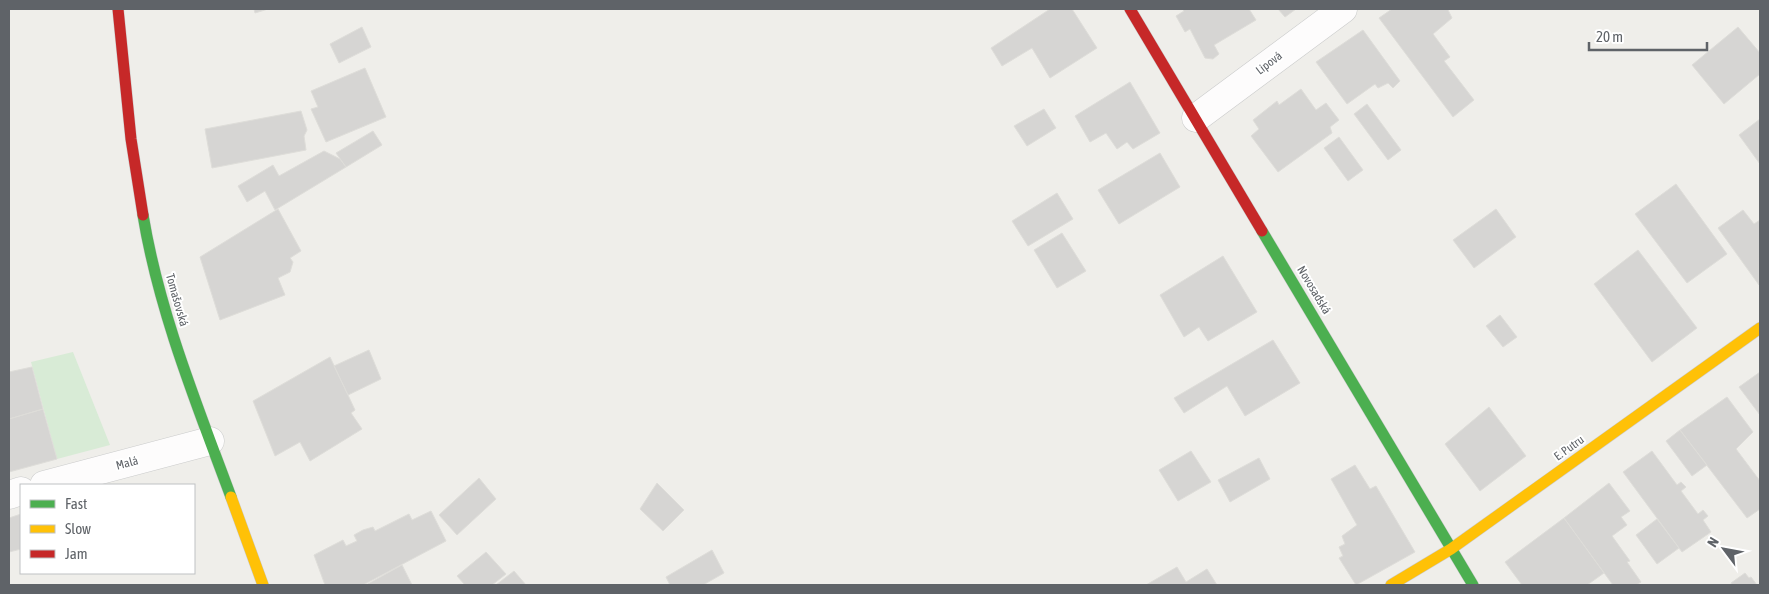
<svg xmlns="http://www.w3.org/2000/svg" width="1769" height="594" viewBox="0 0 1769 594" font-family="'Asap Condensed',sans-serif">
<rect width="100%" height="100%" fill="#efeeea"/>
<path fill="#d8ebd6" d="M 73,352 L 110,445 L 57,459 L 31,362 Z"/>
<path fill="#d6d5d3" stroke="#deddd9" d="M 254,9 L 268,9 L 255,13 Z
M 1050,9 L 1072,9 L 1097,48 L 1050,78 L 1032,48 L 1002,66 L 991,48 Z
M 1182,9 L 1249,9 L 1256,20 L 1214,45 L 1219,54 L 1213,59 L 1205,58 L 1190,29 L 1185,32 L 1176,16 L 1184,11 Z
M 1278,9 L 1296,9 L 1285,17 Z
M 1392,9 L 1450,9 L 1448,10 L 1452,18 L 1433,34 L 1450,57 L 1444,61 L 1474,100 L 1453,117 L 1379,18 Z
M 362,27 L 371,47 L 339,63 L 330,44 Z
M 1738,27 L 1760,53 L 1760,74 L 1724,104 L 1692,65 Z
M 1363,30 L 1400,81 L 1393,88 L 1388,83 L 1378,88 L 1375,84 L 1347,104 L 1316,62 Z
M 365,68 L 386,117 L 326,142 L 311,109 L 318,107 L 311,91 Z
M 1130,82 L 1160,133 L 1133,149 L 1127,142 L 1117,149 L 1106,133 L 1090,142 L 1075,116 Z
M 1301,89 L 1316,110 L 1326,103 L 1339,120 L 1330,127 L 1332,133 L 1278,172 L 1251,136 L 1259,129 L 1253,120 L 1277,101 L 1279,105 Z
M 1367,104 L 1401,150 L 1388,160 L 1354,114 Z
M 1044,109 L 1056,128 L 1027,146 L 1014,126 Z
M 301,111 L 307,130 L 304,136 L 306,150 L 212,168 L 205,129 Z
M 1760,119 L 1760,164 L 1739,135 Z
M 373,131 L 382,145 L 346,167 L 336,153 Z
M 1339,137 L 1363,170 L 1348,181 L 1324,148 Z
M 324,151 L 340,159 L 346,167 L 275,210 L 265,191 L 247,202 L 238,186 L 273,165 L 279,176 Z
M 1160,153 L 1180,187 L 1119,224 L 1098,190 Z
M 1676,184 L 1727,254 L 1687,283 L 1635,214 Z
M 1057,193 L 1073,219 L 1028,246 L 1012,221 Z
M 278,209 L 301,251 L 290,258 L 293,262 L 290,272 L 278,278 L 285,295 L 220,320 L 200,257 Z
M 1496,209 L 1516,237 L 1474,268 L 1453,240 Z
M 1743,210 L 1754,224 L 1760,220 L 1759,285 L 1718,228 Z
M 1062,233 L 1086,271 L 1057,288 L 1034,250 Z
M 1638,250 L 1697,328 L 1652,362 L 1594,284 Z
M 1223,256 L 1257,312 L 1208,341 L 1199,327 L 1184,337 L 1160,295 Z
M 1500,315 L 1517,337 L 1503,347 L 1486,326 Z
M 1273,340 L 1300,383 L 1245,416 L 1227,386 L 1184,413 L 1174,398 Z
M 369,350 L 381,379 L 348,395 L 334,366 Z
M 330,357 L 355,410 L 351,413 L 362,429 L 310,461 L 300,442 L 275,456 L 253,401 Z
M 32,367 L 43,409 L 9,419 L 9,372 Z
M 1760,372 L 1760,415 L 1739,387 Z
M 1727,397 L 1753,432 L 1736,449 L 1760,481 L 1760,509 L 1747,518 L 1680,430 Z
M 1489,407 L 1526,456 L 1480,491 L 1445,444 Z
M 43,409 L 57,459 L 9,472 L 9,419 Z
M 1680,430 L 1707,465 L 1692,476 L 1666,441 Z
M 1191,451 L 1211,482 L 1178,501 L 1159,470 Z
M 1652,451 L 1677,485 L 1681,482 L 1686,487 L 1681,491 L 1698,514 L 1703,510 L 1708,516 L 1703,520 L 1711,532 L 1682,552 L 1623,472 Z
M 1259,458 L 1270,479 L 1230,502 L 1218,480 Z
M 1355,465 L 1370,489 L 1376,486 L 1415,552 L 1356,585 L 1339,558 L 1343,556 L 1339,547 L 1345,544 L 1342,536 L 1357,525 L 1331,479 Z
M 479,478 L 496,499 L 457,535 L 439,515 Z
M 657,483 L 684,510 L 663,531 L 640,509 Z
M 1609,483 L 1630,511 L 1621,517 L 1627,525 L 1612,536 L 1630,561 L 1627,562 L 1641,582 L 1636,585 L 1613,585 L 1564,518 Z
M 431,511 L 446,541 L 363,585 L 325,585 L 314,555 L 343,540 L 346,546 L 357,541 L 354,535 L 363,530 L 373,527 L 375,531 L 409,514 L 412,520 Z
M 21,514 L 21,549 L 9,552 L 9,518 Z
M 1564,518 L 1604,573 L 1587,585 L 1522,585 L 1505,562 Z
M 1657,519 L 1679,548 L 1657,564 L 1636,535 Z
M 712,550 L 724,573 L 703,585 L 670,585 L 666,577 Z
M 486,552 L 506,574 L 492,585 L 465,585 L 457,576 Z
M 402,565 L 412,585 L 366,585 Z
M 1177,567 L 1186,582 L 1207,569 L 1217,585 L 1146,585 Z
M 514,571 L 526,585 L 496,585 Z
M 1745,573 L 1749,578 L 1751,577 L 1757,585 L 1732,585 L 1731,583 Z"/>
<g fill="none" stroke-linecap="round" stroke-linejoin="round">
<defs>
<path id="street" d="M 1196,118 L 1343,9
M 44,485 L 210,441
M 9,495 L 21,491"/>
<path id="fast" d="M 143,215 C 159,312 197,405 231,497
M 1262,231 L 1473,585"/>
<path id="slow" d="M 231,497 L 263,585
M 1391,585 L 1451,549 L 1760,328"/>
<path id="jam" d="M 118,9 L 131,139 L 143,215
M 1130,9 L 1262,231"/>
</defs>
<use href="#street" stroke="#cbcccc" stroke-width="29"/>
<use href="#fast" stroke="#cacacb" stroke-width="12"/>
<use href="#slow" stroke="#cacacb" stroke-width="12"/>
<use href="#jam" stroke="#cacacb" stroke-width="12"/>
<use href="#street" stroke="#fdfcfc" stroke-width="28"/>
<use href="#fast" stroke="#4caf50" stroke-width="11"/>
<use href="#slow" stroke="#ffc107" stroke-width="11"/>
<use href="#jam" stroke="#c62828" stroke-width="11"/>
</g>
<g text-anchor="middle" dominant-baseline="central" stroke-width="4" stroke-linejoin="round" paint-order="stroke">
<g font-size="12" fill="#5f6368" stroke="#fff">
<text transform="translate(1269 63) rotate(-37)">Lipová</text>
<text transform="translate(1314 290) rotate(59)">Novosadská</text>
<text transform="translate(177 300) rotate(74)">Tomašovská</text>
<text transform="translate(1569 448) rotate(-36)">E. Putru</text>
<text transform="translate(127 463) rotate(-15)">Malá</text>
</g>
</g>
<rect width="1769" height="594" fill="none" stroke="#5f6368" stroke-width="20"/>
<rect x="20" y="484" width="175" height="90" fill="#ffffff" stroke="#bfc1c3"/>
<rect x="30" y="500" width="25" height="8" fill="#4caf50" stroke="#bfc1c3"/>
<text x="65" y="509" font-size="15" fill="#5f6368">Fast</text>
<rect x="30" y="525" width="25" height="8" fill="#ffc107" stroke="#bfc1c3"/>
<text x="65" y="534" font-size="15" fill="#5f6368">Slow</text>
<rect x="30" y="550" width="25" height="8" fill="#c62828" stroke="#bfc1c3"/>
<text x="65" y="559" font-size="15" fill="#5f6368">Jam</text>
<g transform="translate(1724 549) rotate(302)" stroke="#ffffff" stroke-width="4" paint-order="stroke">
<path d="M0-4L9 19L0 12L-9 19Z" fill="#5f6368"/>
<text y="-8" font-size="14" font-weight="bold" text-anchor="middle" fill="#5f6368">N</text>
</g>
<path d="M1589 42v8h118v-8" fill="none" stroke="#5f6368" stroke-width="2.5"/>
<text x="1596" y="42" font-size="15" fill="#5f6368" stroke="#ffffff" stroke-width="4" paint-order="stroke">20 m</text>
</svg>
